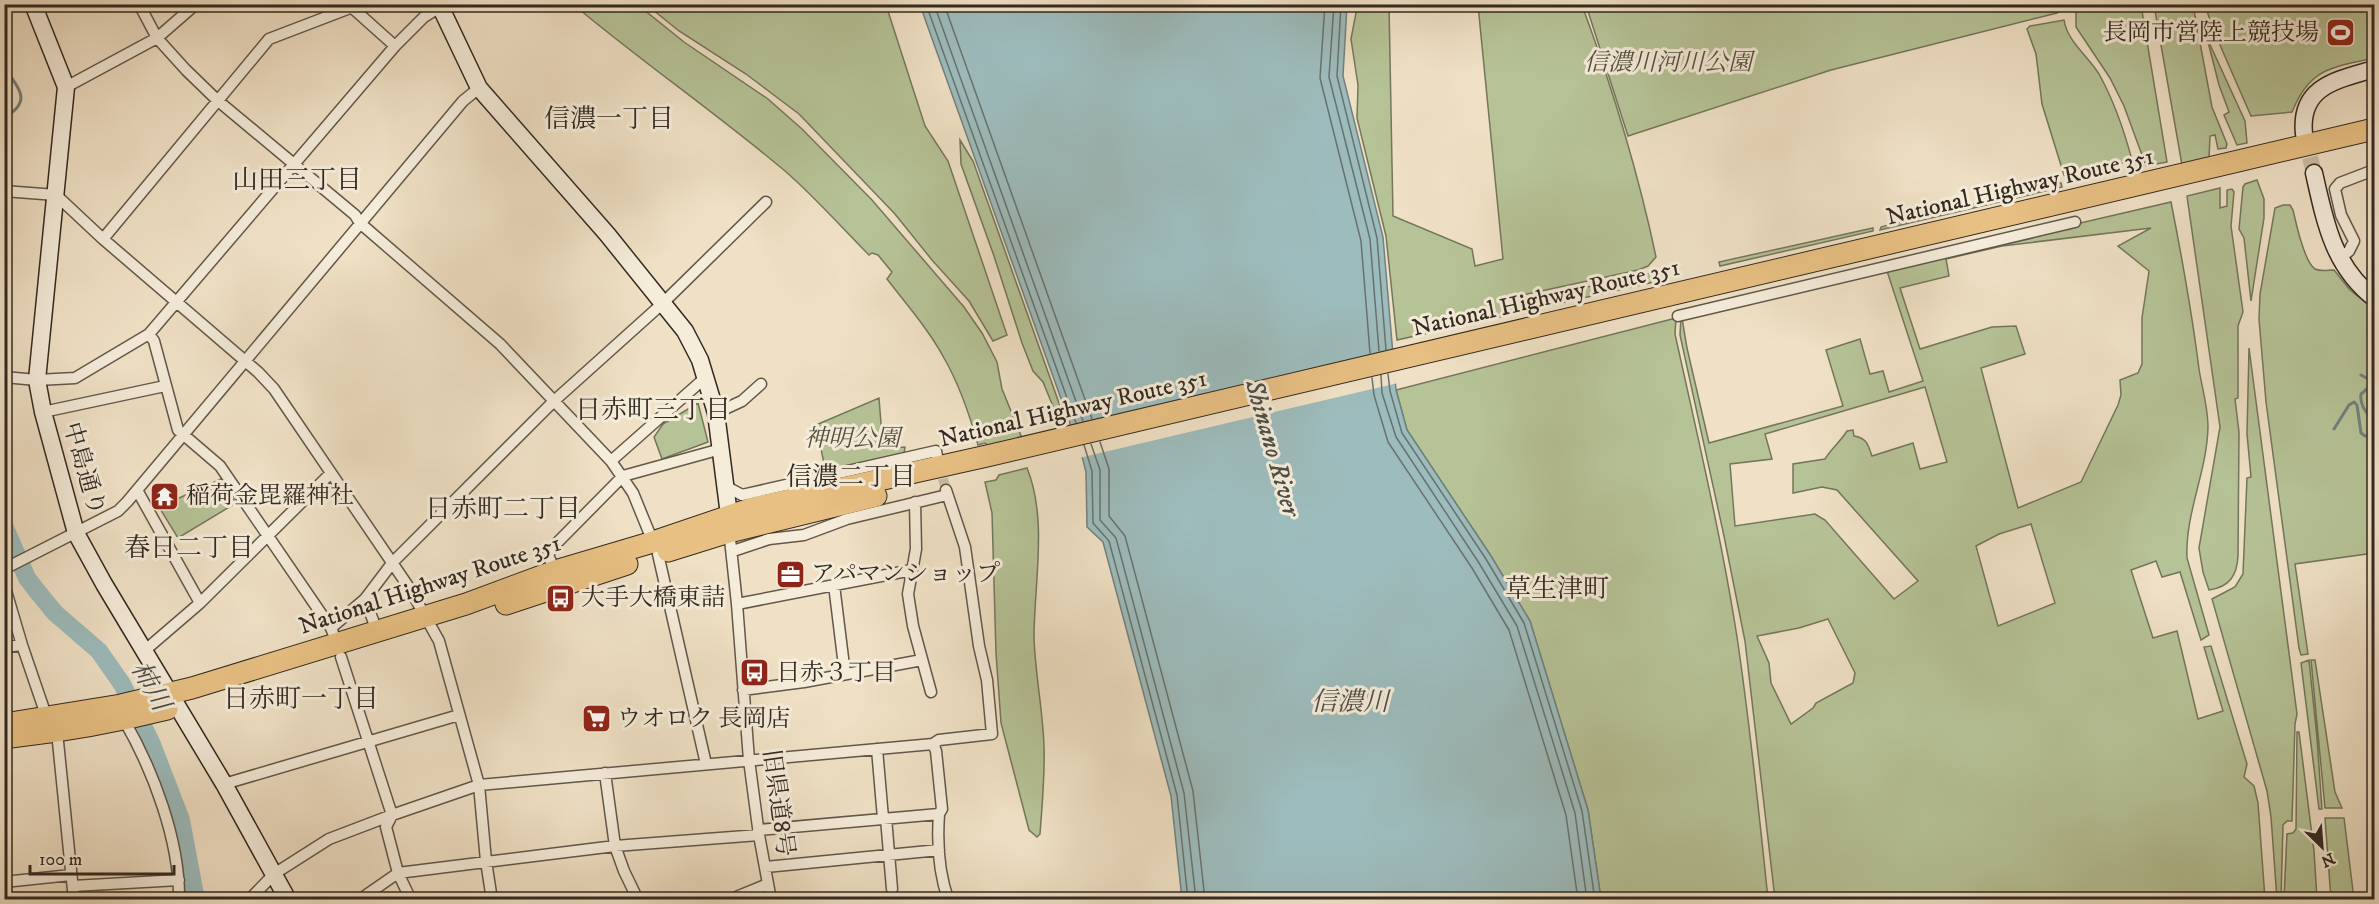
<svg xmlns="http://www.w3.org/2000/svg" width="2379" height="904" viewBox="0 0 2379 904" font-family="'IM FELL DW Pica','Noto Serif JP',serif">
<rect width="100%" height="100%" fill="#f0e1c6"/>
<filter id="stains"><feTurbulence type="fractalNoise" baseFrequency=".00333" numOctaves="4"/><feColorMatrix values="0 0 0 0 .2 0 0 0 0 .09 0 0 0 0 .02 0 0 0 .5 -.17"/></filter>
<radialGradient id="worn" r=".72"><stop offset=".6" stop-color="#630" stop-opacity="0"/><stop offset="1" stop-color="#630" stop-opacity=".3"/></radialGradient>
<path fill="#b6c397" stroke="#74765c" stroke-width="1.5" fill-rule="evenodd" d="M 574,5 L 638,5 L 684,42 L 768,99 L 802,129 L 872,200 L 964,307 L 982,333 L 997,362 L 1002,389 L 1022,438 L 989,446 L 985,443 L 978,445 C 970,416 959,384 944,358 C 929,330 907,305 887,279 L 892,272 L 878,255 L 872,253 L 869,255 C 841,227 815,197 785,171 C 716,113 642,62 574,5 Z
M 647,5 L 886,5 L 925,126 L 948,161 L 1007,335 L 993,341 L 969,301 L 932,260 L 895,214 L 799,114 L 746,74 L 679,31 Z
M 1356,5 L 1389,5 L 1393,216 L 1472,249 L 1475,266 L 1503,259 L 1478,5 L 1582,5 C 1612,87 1638,171 1656,257 L 1648,266 L 1638,270 L 1505,299 L 1506,305 L 1655,272 L 1663,280 L 1397,340 L 1386,236 L 1357,118 L 1358,85 L 1351,39 L 1356,13 Z
M 1586,5 L 1586,4 L 2068,5 L 2057,13 L 1831,70 L 1628,136 Z
M 2079,5 L 2141,5 L 2167,162 L 2146,166 L 2124,106 L 2110,78 L 2076,27 L 2076,13 Z
M 2154,5 L 2193,5 L 2212,107 L 2227,144 L 2226,148 L 2218,149 L 2215,135 L 2210,136 L 2209,159 L 2182,165 Z
M 2205,5 L 2374,5 L 2374,58 C 2332,68 2310,67 2292,112 L 2251,116 L 2213,29 Z
M 2064,20 C 2067,41 2088,56 2099,74 C 2114,101 2124,130 2132,160 L 2068,178 L 2064,175 L 2042,104 L 2036,54 L 2027,29 L 2030,26 Z
M 2207,38 L 2245,121 L 2247,143 L 2237,145 L 2224,115 L 2229,112 L 2219,85 Z
M 960,140 L 973,161 L 1065,420 L 1059,421 L 1043,382 L 1033,371 L 1022,343 L 994,256 L 961,164 Z
M 2257,180 L 2264,199 L 2264,218 L 2251,301 L 2244,238 L 2239,229 L 2243,187 L 2245,184 Z
M 2061,183 L 2062,187 L 1880,230 L 1881,227 L 1888,225 Z
M 2220,188 L 2220,208 L 2227,206 L 2227,190 L 2232,189 L 2234,192 L 2231,226 L 2243,312 L 2238,326 L 2238,398 L 2235,399 L 2239,432 L 2238,556 C 2237,575 2230,587 2209,590 L 2203,572 L 2199,548 L 2220,427 L 2187,196 Z
M 2171,202 C 2182,258 2192,313 2199,369 C 2202,388 2208,407 2208,427 C 2207,472 2185,513 2187,558 L 2209,635 L 2201,640 L 2180,572 L 2162,577 L 2156,561 L 2131,570 L 2153,638 L 2177,631 L 2198,719 L 2223,711 L 2204,647 L 2211,646 L 2247,764 L 2244,777 L 2254,786 L 2258,803 L 2265,899 L 1775,899 L 1745,641 L 1724,536 L 1680,335 L 1681,316 ZM 2151,228 L 2118,246 L 2149,271 L 2142,318 L 2142,364 L 2138,373 L 2120,380 L 2121,395 L 2118,405 L 2081,482 L 2018,508 L 1981,368 L 2025,354 L 2016,326 L 1992,327 L 1920,349 L 1900,288 L 1949,276 L 1946,259 L 2002,246 ZM 1887,271 L 1923,381 L 1889,392 L 1883,371 L 1870,374 L 1860,339 L 1826,350 L 1843,406 L 1709,443 L 1687,348 L 1682,318 ZM 1925,387 L 1947,462 L 1920,469 L 1913,443 L 1872,456 C 1868,445 1867,438 1854,436 L 1853,430 L 1847,431 C 1840,442 1831,449 1825,459 L 1793,464 L 1793,493 L 1822,487 L 1837,490 L 1918,581 L 1894,599 L 1825,520 L 1815,514 L 1735,526 L 1730,464 L 1772,459 L 1765,434 ZM 2031,524 L 2055,603 L 1998,626 L 1976,546 L 1999,534 ZM 1828,619 L 1855,673 L 1853,683 L 1816,703 L 1813,708 L 1791,724 L 1771,683 L 1769,663 L 1757,636 L 1799,628 Z
M 2283,205 L 2290,205 L 2293,210 C 2296,223 2304,262 2315,269 C 2321,272 2328,270 2334,270 L 2350,290 L 2374,309 L 2374,553 L 2295,564 L 2308,654 L 2301,655 L 2299,648 L 2266,402 L 2259,319 L 2260,294 L 2275,208 Z
M 1873,228 L 1873,231 L 1720,266 L 1719,262 Z
M 1676,318 L 1675,334 C 1697,434 1721,535 1737,637 C 1750,724 1759,812 1768,899 L 1601,899 L 1588,810 L 1530,621 L 1491,556 L 1407,430 L 1396,390 Z
M 2249,348 L 2297,714 L 2295,724 L 2292,821 L 2287,821 L 2283,825 L 2281,899 L 2277,899 L 2271,817 L 2267,791 L 2212,599 L 2235,587 L 2243,574 L 2247,478 L 2251,477 L 2247,434 Z
M 879,398 L 883,449 L 905,447 L 904,454 L 826,473 L 816,425 Z
M 698,403 L 708,442 L 662,459 L 654,437 L 663,424 Z
M 1027,468 C 1048,519 1034,584 1034,637 C 1035,674 1043,710 1044,747 C 1045,776 1042,806 1040,834 L 1037,837 L 1029,830 L 1001,723 L 996,653 L 992,513 L 985,482 L 996,480 L 999,475 Z
M 221,479 L 236,503 L 178,538 L 159,507 Z
M 2309,660 L 2317,738 L 2322,809 L 2319,809 L 2301,663 Z
M 2311,660 L 2315,660 L 2335,792 L 2342,808 L 2325,808 Z
M 2297,732 L 2299,732 L 2314,851 L 2317,899 L 2284,899 L 2287,834 L 2293,833 L 2296,829 Z
M 2325,818 L 2344,818 L 2354,899 L 2331,899 Z"/>
<path fill="#9dbcbd" stroke="#72817e" stroke-width="1.5" d="M 920,5 L 1347,5 L 1343,76 L 1383,237 L 1396,390 L 1407,430 L 1491,556 L 1530,621 L 1588,810 L 1601,899 L 1182,899 L 1171,796 L 1103,542 L 1087,527 L 1086,472 L 1083,460 Z"/>
<path fill="#f0e1c6" d="M 1395,349 L 1398,383 L 1079,458 L 1067,426 Z"/>
<g fill="none" stroke-linecap="round" stroke-linejoin="round">
<path stroke="#68726e" stroke-width="1.5" d="M 926,4 L 1076,423
M 934,4 L 1083,421
M 944,4 L 1092,419
M 1325,4 L 1320,78 L 1361,241 L 1370,353
M 1334,4 L 1329,77 L 1370,239 L 1379,351
M 1341,4 L 1337,76 L 1377,238 L 1386,350
M 1388,374 L 1390,391 L 1402,433 L 1486,559 L 1524,623 L 1582,811 L 1595,900
M 1381,375 L 1382,393 L 1396,437 L 1479,563 L 1517,626 L 1575,813 L 1587,900
M 1372,378 L 1374,395 L 1388,442 L 1472,568 L 1509,630 L 1566,815 L 1578,900
M 1100,442 L 1109,469 L 1109,516 L 1125,536 L 1193,791 L 1205,900
M 1091,444 L 1100,470 L 1100,520 L 1116,538 L 1184,793 L 1196,900
M 1084,445 L 1092,471 L 1093,523 L 1109,541 L 1177,795 L 1188,900"/>
<path stroke="#72817e" stroke-width="3" d="M 4,67 C 19,89 33,101 4,118
M 2361,375 L 2370,380 L 2369,387 L 2361,394 C 2359,406 2368,414 2374,422
M 2334,429 L 2349,405 L 2354,402 L 2357,405 L 2361,433 L 2365,436 L 2374,436"/>
<path stroke="#9dbcbd" stroke-width="18" d="M 4,526 L 27,578 L 37,591 L 55,613 L 99,651 L 122,684 L 151,742 L 181,820 L 196,900"/>
<path stroke="#cabca5" stroke-width="10" stroke-dasharray="10 5" stroke-linecap="butt" d="M 939,464 L 946,490"/>
<path stroke="#cabca5" stroke-width="16" stroke-dasharray="16 8" stroke-linecap="butt" d="M 2304,134 L 2314,173"/>
<defs>
<path id="street" d="M 139,4 L 157,38 L 186,70 L 217,100 L 355,215 L 360,223 L 500,344 L 611,461 L 633,493 L 653,542
M 348,4 L 395,46
M 66,87 L 157,38 L 196,4
M 4,191 L 56,195 L 103,239 L 258,372 L 274,389 L 410,589 L 439,641 L 479,785 L 486,861 L 492,900
M 103,239 L 269,39 L 350,8
M 2340,258 L 2349,251 L 2354,241 L 2341,215 L 2335,189 L 2340,183 L 2374,170
M 1678,316 L 2075,222
M 149,334 L 154,341 L 178,430 L 220,466 L 331,628 L 337,643
M 4,377 L 37,380 L 75,378 L 149,334 L 395,46 L 424,17 L 440,7
M 43,412 L 165,386
M 716,413 L 742,401 L 761,384
M 611,461 L 706,377
M 727,487 L 742,495 L 936,451 L 937,456
M 137,490 L 200,603
M 915,502 L 916,549 L 908,594 L 913,626 L 931,692
M 729,530 L 737,604 L 749,760 L 759,835 L 771,900
M 733,551 L 769,539 L 804,535 L 847,519 L 947,495
M 658,554 L 706,764
M 4,569 L 118,511 L 127,502 L 463,101 L 479,88
M 555,571 L 548,555 L 552,548 L 623,476 L 721,449
M 4,584 L 22,645 L 47,718
M 834,585 L 845,674
M 737,604 L 912,570
M 331,628 L 365,599
M 377,631 L 365,599 L 393,562 L 554,401 L 663,303 L 766,202
M 4,647 L 22,645
M 143,652 L 200,603 L 331,473
M 341,657 L 392,815 L 386,827 L 398,873 L 411,900
M 743,690 L 804,682 L 922,660
M 124,720 C 153,770 180,841 179,900
M 57,732 L 74,900
M 877,749 L 883,818
M 605,773 L 615,846 L 624,871 L 638,900
M 224,784 L 459,715
M 939,814 C 937,842 939,873 948,899
M 886,818 L 892,889
M 758,830 L 939,814 L 942,809 L 936,751 L 933,744
M 766,867 L 939,850
M 4,882 L 71,875
M 73,886 L 179,880
M 249,900 L 274,874 L 329,839 L 392,815 L 479,785 L 933,744 L 939,740 L 992,734 L 987,680 L 979,646 L 965,547 L 946,490
M 359,900 L 398,873 L 615,846 L 759,835
M 729,900 L 768,884"/>
<path id="secondary" d="M 33,4 L 66,87 L 37,380 L 43,412 L 76,533 L 104,584 L 224,784 L 288,900
M 439,4 L 479,88 L 607,234 L 685,331 L 700,360 L 716,413 L 729,515
M 2304,134 C 2299,86 2337,80 2374,69
M 2314,173 C 2325,222 2333,266 2374,298"/>
<path id="highway" d="M 668,551 L 729,532 L 876,496
M 506,604 L 627,564
M 4,724 L 121,705 L 192,688 L 466,604 L 555,571 L 653,542 L 753,508 L 987,456 L 2374,129
M 11,737 C 64,731 115,722 167,709"/>
</defs>
<use href="#street" stroke="#62574a" stroke-width="13"/>
<use href="#secondary" stroke="#322920" stroke-width="19"/>
<use href="#highway" stroke="#322920" stroke-width="23"/>
<use href="#street" stroke="#f5ecda" stroke-width="10"/>
<use href="#secondary" stroke="#f5ecda" stroke-width="16"/>
<use href="#highway" stroke="#e8c083" stroke-width="21"/>
</g>
<defs>
<symbol id="stadium-square" viewBox="-11 -11 22 22"><rect x="-9" y="-9" width="18" height="18" rx="4" fill="#8f2418" stroke="#f5ecda"/><path d="M0-5a6.5 5 0 1 0 0 10a6.5 5 0 1 0 0-10ZM-3.5-1.8h7v3.6h-7Z" fill="#fff"/></symbol>
<symbol id="temple-square" viewBox="-11 -11 22 22"><rect x="-9" y="-9" width="18" height="18" rx="4" fill="#8f2418" stroke="#f5ecda"/><path d="M0-6L5-2H3V0L6.5 2.5H4V6H1.5V3h-3V6H-4V2.5H-6.5L-3 0V-2H-5Z" fill="#fff"/></symbol>
<symbol id="office-square" viewBox="-11 -11 22 22"><rect x="-9" y="-9" width="18" height="18" rx="4" fill="#8f2418" stroke="#f5ecda"/><path d="M-6-3h4V-5.5h4V-3h4V5H-6ZM-1-4.5V-3h2v-1.5ZM-6 0V1H6V0Z" fill="#fff"/></symbol>
<symbol id="bus-square" viewBox="-11 -11 22 22"><rect x="-9" y="-9" width="18" height="18" rx="4" fill="#8f2418" stroke="#f5ecda"/><path d="M-5-6H5V4H4V6H2V4H-2V6H-4V4H-5ZM-3.5-4V0h7V-4ZM-3.5 1.2v1.5H-2V1.2ZM2 1.2v1.5H3.5V1.2Z" fill="#fff"/></symbol>
<symbol id="supermarket-square" viewBox="-11 -11 22 22"><rect x="-9" y="-9" width="18" height="18" rx="4" fill="#8f2418" stroke="#f5ecda"/><path d="M-6-5.5h2.5l.6 2H6L4.5 2H-2.5L-4.4-4H-6ZM-1.5 3.2a1.3 1.3 0 1 0 .1 0ZM3 3.2a1.3 1.3 0 1 0 .1 0Z" fill="#fff"/></symbol>
</defs>
<g fill-rule="evenodd">
<use href="#stadium-square" x="2324" y="16" width="33" height="33"/>
<use href="#temple-square" x="148" y="480" width="33" height="33"/>
<use href="#office-square" x="774" y="558" width="33" height="33"/>
<use href="#bus-square" x="544" y="582" width="33" height="33"/>
<use href="#bus-square" x="738" y="656" width="33" height="33"/>
<use href="#supermarket-square" x="580" y="702" width="33" height="33"/>
</g>
<g text-anchor="middle" dominant-baseline="central" stroke-width="6" stroke-linejoin="round" paint-order="stroke">
<g font-size="24" fill="#322920" stroke="#f5ecda" text-anchor="start">
<text x="2319" y="33" text-anchor="end">長岡市営陸上競技場</text>
<text x="186" y="496">稲荷金毘羅神社</text>
<text x="811" y="574">アパマンショップ</text>
<text x="581" y="598">大手大橋東詰</text>
<text x="776" y="673">日赤３丁目</text>
<text x="617" y="719">ウオロク 長岡店</text>
</g>
<g font-size="24" font-style="italic" fill="#53503e" stroke="#f5ecda">
<text x="1668" y="63">信濃川河川公園</text>
<text x="852" y="439">神明公園</text>
</g>
<g font-size="24" fill="#322920" stroke="#f5ecda">
<text transform="translate(2020 187) rotate(-13)">National Highway Route 351</text>
<text transform="translate(1546 298) rotate(-13)">National Highway Route 351</text>
<text transform="translate(1073 409) rotate(-13)">National Highway Route 351</text>
<text transform="translate(84 469) rotate(74)">中島通り</text>
<text transform="translate(430 585) rotate(-18)">National Highway Route 351</text>
<text transform="translate(778 803) rotate(82)">旧県道8号</text>
</g>
<g font-size="26" fill="#322920" stroke="#f5ecda">
<text x="609" y="119">信濃一丁目</text>
<text x="297" y="180">山田三丁目</text>
<text x="653" y="410">日赤町三丁目</text>
<text x="851" y="477">信濃二丁目</text>
<text x="503" y="509">日赤町二丁目</text>
<text x="189" y="548">春日二丁目</text>
<text x="1557" y="589">草生津町</text>
<text x="301" y="699">日赤町一丁目</text>
</g>
<g font-size="26" font-style="italic" fill="#4d4e47" stroke="#f5ecda">
<text transform="translate(1272 448) rotate(74)">Shinano River</text>
<text transform="translate(150 686) rotate(61)">柿川</text>
<text x="1350" y="702">信濃川</text>
</g>
</g>
<rect width="2379" height="904" fill="none" stroke="#f0e1c6" stroke-width="24"/>
<rect x="6" y="6" width="2367" height="892" fill="none" stroke="#322920" stroke-width="3"/>
<rect x="12" y="12" width="2355" height="880" fill="none" stroke="#322920" stroke-width="1.5"/>
<g transform="translate(2322 847) rotate(155)" stroke="#f5ecda" stroke-width="4.5" paint-order="stroke">
<path d="M0-4.5L10 22L0 15L-10 22Z" fill="#322920"/>
<text y="-9" font-size="16" font-weight="bold" text-anchor="middle" fill="#322920">N</text>
</g>
<path d="M30 865v9h144v-9" fill="none" stroke="#322920" stroke-width="3"/>
<text x="39" y="865" font-size="18" fill="#322920" stroke="#f5ecda" stroke-width="4.5" paint-order="stroke">100 m</text>
<rect width="100%" height="100%" filter="url(#stains)"/>
<rect width="100%" height="100%" fill="url(#worn)"/>
</svg>
